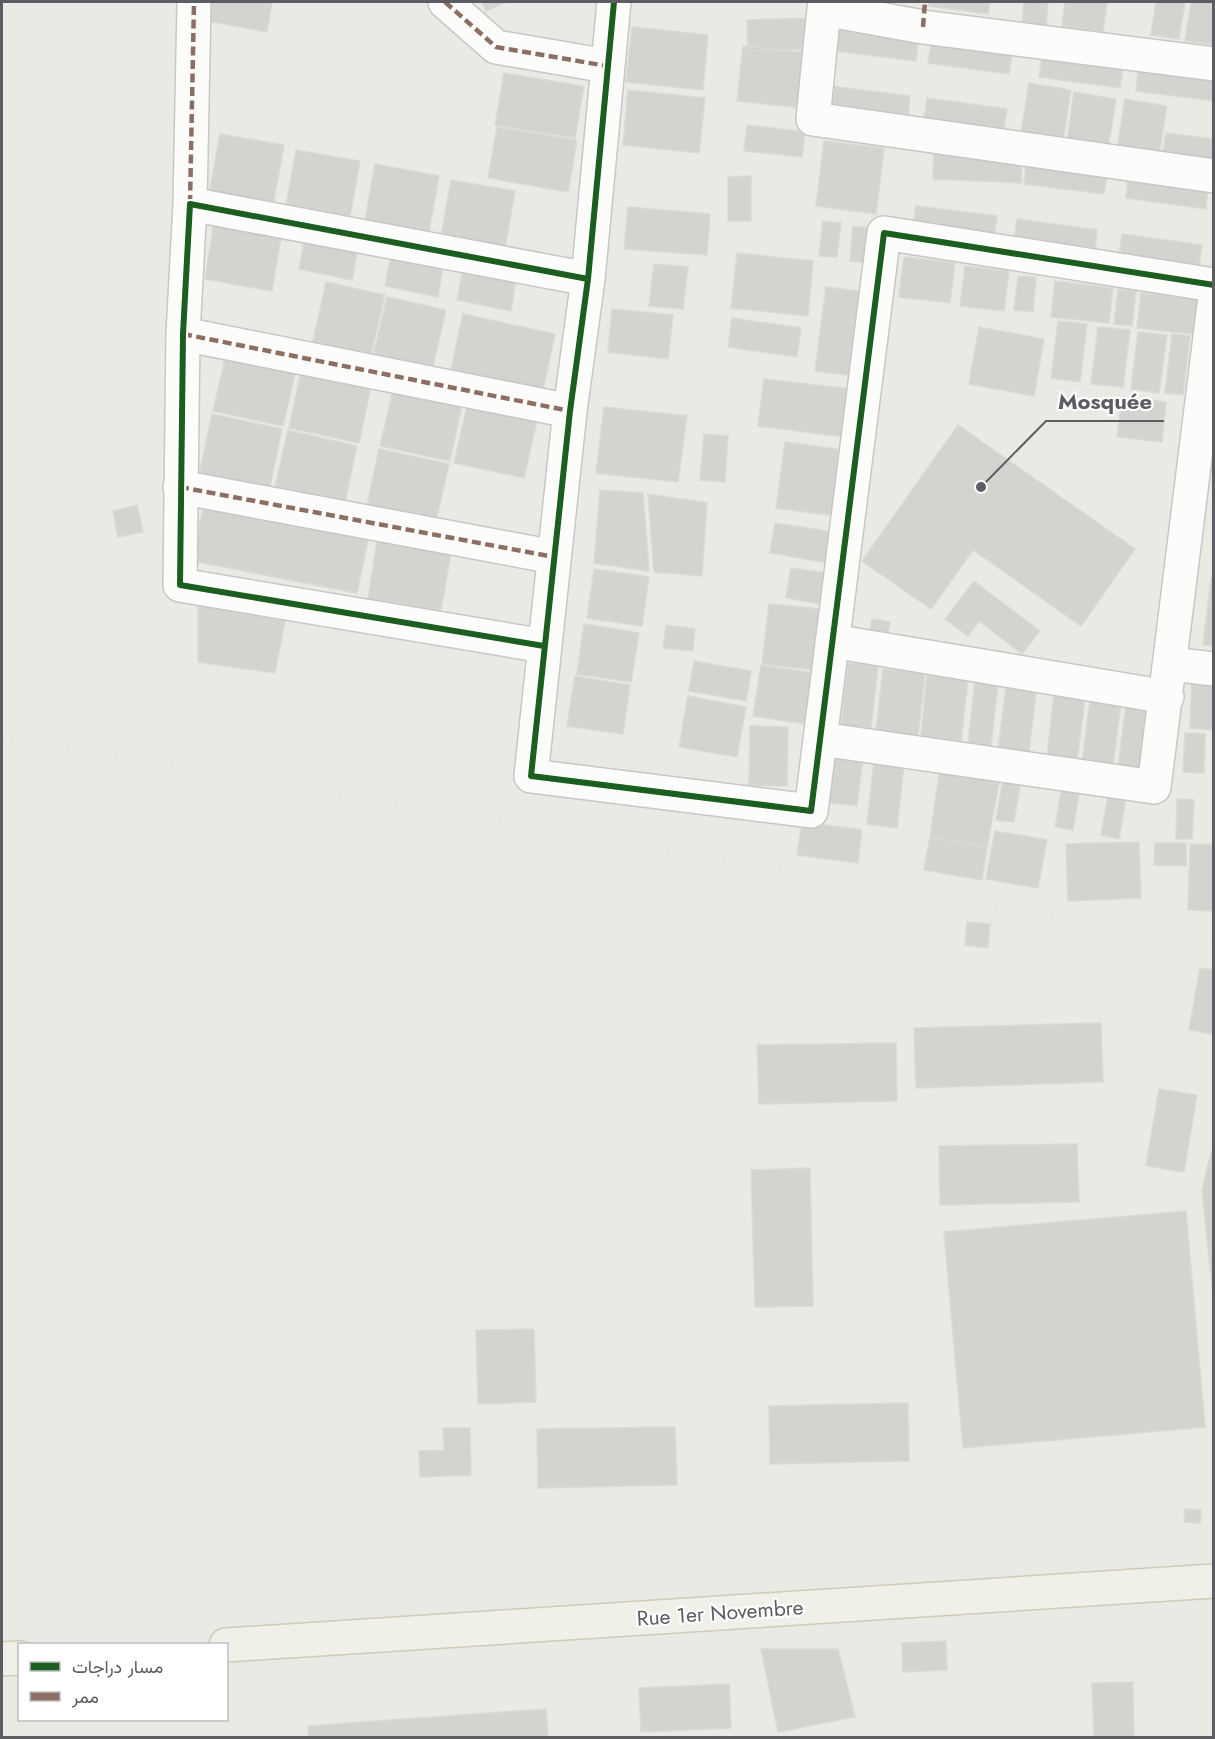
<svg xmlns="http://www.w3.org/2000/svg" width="1215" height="1739" viewBox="0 0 1215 1739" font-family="Jost,Vazirmatn,sans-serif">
<rect width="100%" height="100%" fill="#eaeae5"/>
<path fill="#d4d3d0" stroke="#dad9d4" stroke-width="1.5" d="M 206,2 L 272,2 L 267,32 L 203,20 Z
M 482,2 L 506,2 L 486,11 Z
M 929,2 L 990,2 L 988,14 L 928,6 Z
M 1024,2 L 1048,2 L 1046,27 L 1022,25 Z
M 1065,2 L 1107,2 L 1103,32 L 1062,26 Z
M 1156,2 L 1185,2 L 1179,39 L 1151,35 Z
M 1191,2 L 1214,2 L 1214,45 L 1185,41 Z
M 812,18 L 813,49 L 748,51 L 747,20 Z
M 632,27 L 708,35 L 703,90 L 626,82 Z
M 838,30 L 918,41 L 916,61 L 835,51 Z
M 931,43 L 1012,53 L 1009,74 L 928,63 Z
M 743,46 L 819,54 L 813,109 L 737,101 Z
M 1042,57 L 1123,67 L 1120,88 L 1039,77 Z
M 1138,70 L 1214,80 L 1214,101 L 1136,91 Z
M 504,73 L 584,86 L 575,138 L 495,125 Z
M 1029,83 L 1071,90 L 1063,140 L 1021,133 Z
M 830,86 L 910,96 L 908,117 L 827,107 Z
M 628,90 L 705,98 L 699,153 L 623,145 Z
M 1074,92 L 1116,99 L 1108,149 L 1067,142 Z
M 927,98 L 1007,109 L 1004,129 L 924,119 Z
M 1125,99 L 1167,106 L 1159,156 L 1117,149 Z
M 747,125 L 805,132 L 802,157 L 744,151 Z
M 497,127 L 577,140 L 568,192 L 488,178 Z
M 1166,133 L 1214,139 L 1211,160 L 1163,153 Z
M 220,134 L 284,145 L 273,206 L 209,195 Z
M 824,141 L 884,148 L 876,214 L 816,206 Z
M 934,142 L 1022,153 L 1021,183 L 933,179 Z
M 296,150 L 360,161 L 349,222 L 285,211 Z
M 1026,163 L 1107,173 L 1104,194 L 1024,184 Z
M 375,164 L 439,176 L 428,237 L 364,226 Z
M 751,176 L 751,221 L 728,221 L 728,177 Z
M 1128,177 L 1208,188 L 1206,209 L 1126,198 Z
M 451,180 L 515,191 L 504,253 L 440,241 Z
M 916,206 L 997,216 L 994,237 L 913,227 Z
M 628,207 L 710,214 L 707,255 L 624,249 Z
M 215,216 L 282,231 L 272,291 L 205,279 Z
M 1017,219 L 1097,230 L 1095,251 L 1014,240 Z
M 823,221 L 841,223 L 837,257 L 819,256 Z
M 853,226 L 871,228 L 868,263 L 850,261 Z
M 306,232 L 359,242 L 352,280 L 299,269 Z
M 1122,234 L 1202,245 L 1199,266 L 1119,255 Z
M 392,249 L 444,259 L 438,297 L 385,286 Z
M 737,253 L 813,261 L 808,316 L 731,308 Z
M 904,257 L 955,263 L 950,303 L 899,297 Z
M 464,263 L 517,273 L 511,311 L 457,300 Z
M 654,264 L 688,267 L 683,309 L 649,306 Z
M 965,266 L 1009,271 L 1004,311 L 960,306 Z
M 1018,276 L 1036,277 L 1033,312 L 1014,310 Z
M 1055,281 L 1113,288 L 1109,323 L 1051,317 Z
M 326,282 L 385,295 L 370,359 L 312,346 Z
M 826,287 L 867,292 L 856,376 L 815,371 Z
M 1118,289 L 1136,291 L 1132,326 L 1114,324 Z
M 1141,293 L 1199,299 L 1195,334 L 1137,328 Z
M 387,297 L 446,310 L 431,374 L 372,361 Z
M 612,309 L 673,315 L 668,359 L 608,352 Z
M 463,314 L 555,334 L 541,399 L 449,379 Z
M 732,318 L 801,328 L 797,357 L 728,347 Z
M 1058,321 L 1087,324 L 1080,382 L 1051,378 Z
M 979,327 L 1044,339 L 1034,396 L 969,384 Z
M 1098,327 L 1130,330 L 1123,387 L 1091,384 Z
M 1138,332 L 1167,335 L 1159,393 L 1131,389 Z
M 1172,334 L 1190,336 L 1183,395 L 1165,393 Z
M 228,346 L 298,361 L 283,426 L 213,411 Z
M 303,362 L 373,377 L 359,443 L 289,428 Z
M 764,379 L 850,389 L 844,437 L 758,426 Z
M 395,381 L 464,396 L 450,461 L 380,446 Z
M 469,397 L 539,412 L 524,478 L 454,463 Z
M 1122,397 L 1166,402 L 1162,442 L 1117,437 Z
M 604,407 L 687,416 L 678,482 L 596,473 Z
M 212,414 L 282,429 L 268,495 L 198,480 Z
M 958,425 L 1135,549 L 1081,626 L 973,550 L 931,609 L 862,561 Z
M 288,430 L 357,446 L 343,511 L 273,496 Z
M 704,434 L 728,436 L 725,482 L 700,480 Z
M 785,442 L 843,450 L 835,516 L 776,508 Z
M 379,449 L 449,464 L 434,530 L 365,515 Z
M 600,490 L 643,493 L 649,571 L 594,563 Z
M 648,494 L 707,503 L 702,576 L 654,572 Z
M 137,505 L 143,532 L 118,537 L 113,511 Z
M 203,507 L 368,540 L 357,593 L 193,561 Z
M 775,523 L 833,532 L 828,563 L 770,553 Z
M 377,541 L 451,553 L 441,610 L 368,599 Z
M 791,568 L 826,573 L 821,604 L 786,598 Z
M 594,569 L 649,577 L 642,626 L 587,618 Z
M 1211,578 L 1214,578 L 1214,646 L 1203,645 Z
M 974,581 L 1040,631 L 1022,654 L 979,621 L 968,636 L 945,619 Z
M 769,604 L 820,609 L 813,670 L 762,664 Z
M 198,605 L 285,621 L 275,673 L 198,662 Z
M 872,619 L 890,622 L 887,639 L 869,636 Z
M 584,624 L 639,633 L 631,682 L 577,674 Z
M 666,625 L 695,629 L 693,651 L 663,648 Z
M 694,661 L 751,671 L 746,701 L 689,691 Z
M 848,663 L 878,666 L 871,728 L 841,725 Z
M 761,665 L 812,673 L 805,724 L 753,716 Z
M 883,669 L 925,674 L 918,736 L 876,731 Z
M 927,675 L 968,679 L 961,741 L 921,736 Z
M 575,676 L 630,685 L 623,734 L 567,726 Z
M 1192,678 L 1214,680 L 1214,730 L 1190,728 Z
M 975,682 L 998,685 L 991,746 L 968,744 Z
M 1006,687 L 1036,691 L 1029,753 L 998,750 Z
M 1054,695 L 1085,699 L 1077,761 L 1047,757 Z
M 688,696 L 746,707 L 737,757 L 679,747 Z
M 1090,700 L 1121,703 L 1113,766 L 1082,762 Z
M 1126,704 L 1156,708 L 1149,770 L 1118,767 Z
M 750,726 L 788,727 L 787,786 L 749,785 Z
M 1185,733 L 1205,734 L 1204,773 L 1183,772 Z
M 833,754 L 863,759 L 857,806 L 826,802 Z
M 874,762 L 904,765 L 897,828 L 867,824 Z
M 940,768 L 1000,777 L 987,847 L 930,837 Z
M 1003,779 L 1021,781 L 1014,822 L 996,820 Z
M 1062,786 L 1080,789 L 1073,830 L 1055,827 Z
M 1108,795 L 1126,798 L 1119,839 L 1101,835 Z
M 1177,799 L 1194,800 L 1192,839 L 1176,839 Z
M 802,822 L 862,830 L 858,863 L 797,855 Z
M 995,831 L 1047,840 L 1038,888 L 986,879 Z
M 930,837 L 987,847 L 982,880 L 924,870 Z
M 1139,842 L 1141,898 L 1068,901 L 1066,844 Z
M 1155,843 L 1186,843 L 1186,866 L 1154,865 Z
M 1190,844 L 1214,845 L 1214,911 L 1188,910 Z
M 967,922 L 990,924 L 988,948 L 965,945 Z
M 1200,968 L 1214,970 L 1214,1034 L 1189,1030 Z
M 1101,1023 L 1103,1082 L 916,1088 L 914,1028 Z
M 896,1043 L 897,1101 L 759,1104 L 757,1045 Z
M 1159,1089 L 1197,1095 L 1184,1172 L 1146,1166 Z
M 1077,1144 L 1079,1202 L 940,1205 L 939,1146 Z
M 1214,1145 L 1214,1165 L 1208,1164 Z
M 1208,1164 L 1214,1165 L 1214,1305 L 1202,1190 Z
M 810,1168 L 813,1306 L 755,1307 L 751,1170 Z
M 1186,1211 L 1205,1427 L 963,1448 L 944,1232 Z
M 534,1329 L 536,1402 L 478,1404 L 476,1330 Z
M 908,1403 L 909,1461 L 770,1464 L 769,1406 Z
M 675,1427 L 677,1485 L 538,1488 L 537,1429 Z
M 443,1428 L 470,1428 L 471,1475 L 420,1477 L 419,1451 L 444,1450 Z
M 1185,1509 L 1201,1510 L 1200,1523 L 1184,1522 Z
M 946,1641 L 947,1670 L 903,1672 L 902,1643 Z
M 761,1649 L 838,1649 L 855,1717 L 778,1732 Z
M 1133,1682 L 1134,1738 L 1094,1738 L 1092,1683 Z
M 729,1684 L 731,1728 L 641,1732 L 639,1688 Z
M 546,1709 L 548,1738 L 309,1738 L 308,1726 Z"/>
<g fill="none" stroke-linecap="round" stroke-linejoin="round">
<defs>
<path id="minor" d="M 445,2 L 496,47 L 607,66
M 614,2 L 588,279 L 570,411 L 531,776 L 811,811 L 884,233 L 1214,285
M 1214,64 L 923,27 L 824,9 L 813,119 L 1214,176
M 190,204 L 194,2
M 183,334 L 570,411
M 180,487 L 554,557
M 832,641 L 1167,697
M 544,646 L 180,585 L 183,334 L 190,204 L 588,279
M 1171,664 L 1214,669
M 821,739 L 1154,787 L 1214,305"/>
<path id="major" d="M 226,1645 L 1214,1581
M 2,1659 L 20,1658"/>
</defs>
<use href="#minor" stroke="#c7c7c7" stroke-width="36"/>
<use href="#major" stroke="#cecbb6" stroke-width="36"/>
<use href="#minor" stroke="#fcfcfb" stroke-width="33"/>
<use href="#major" stroke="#f1f0e8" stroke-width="33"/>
<path stroke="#e2e2e2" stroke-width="4.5" stroke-dasharray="1.5 8" stroke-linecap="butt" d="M 2,740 L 82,750 L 1214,945"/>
<path stroke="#8d6e63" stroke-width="4.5" stroke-dasharray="9 4.5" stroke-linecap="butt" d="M 445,2 L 496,47 L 607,66
M 923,27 L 925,2
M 190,204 L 194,2
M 183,334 L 570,411
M 180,487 L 554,557"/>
<defs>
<path id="cycleway" d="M 614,2 L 588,279 L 570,411 L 531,776 L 811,811 L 884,233 L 1214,285
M 544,646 L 180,585 L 183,334 L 190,204 L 588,279"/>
</defs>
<use href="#cycleway" stroke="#fff" stroke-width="10"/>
<use href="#cycleway" stroke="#1b5e20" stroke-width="6"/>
</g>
<g text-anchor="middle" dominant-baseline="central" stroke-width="4.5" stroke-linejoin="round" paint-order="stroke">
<g font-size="21" fill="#5b5d62" stroke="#fff">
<text transform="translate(720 1613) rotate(-4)">Rue 1er Novembre</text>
</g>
</g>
<path fill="none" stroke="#5b5d62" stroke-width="2" d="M981 487L1046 421H1164"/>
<circle fill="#5b5d62" stroke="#fff" stroke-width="2" cx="981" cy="487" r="6"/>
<g font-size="22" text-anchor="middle" font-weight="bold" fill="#5b5d62" stroke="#fff" stroke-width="4.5" stroke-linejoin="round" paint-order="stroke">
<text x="1105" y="409">Mosquée</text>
</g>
<rect width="1215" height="1739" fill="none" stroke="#5b5d62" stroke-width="6"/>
<rect x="18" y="1643" width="210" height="78" fill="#ffffff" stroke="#bdbec0" stroke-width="1.5"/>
<rect x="30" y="1662" width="30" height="9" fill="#1b5e20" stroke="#bdbec0" stroke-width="1.5"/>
<text x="72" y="1673" font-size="18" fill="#5b5d62">مسار دراجات</text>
<rect x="30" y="1692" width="30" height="9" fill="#8d6e63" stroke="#bdbec0" stroke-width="1.5"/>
<text x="72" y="1703" font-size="18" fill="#5b5d62">ممر</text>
</svg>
